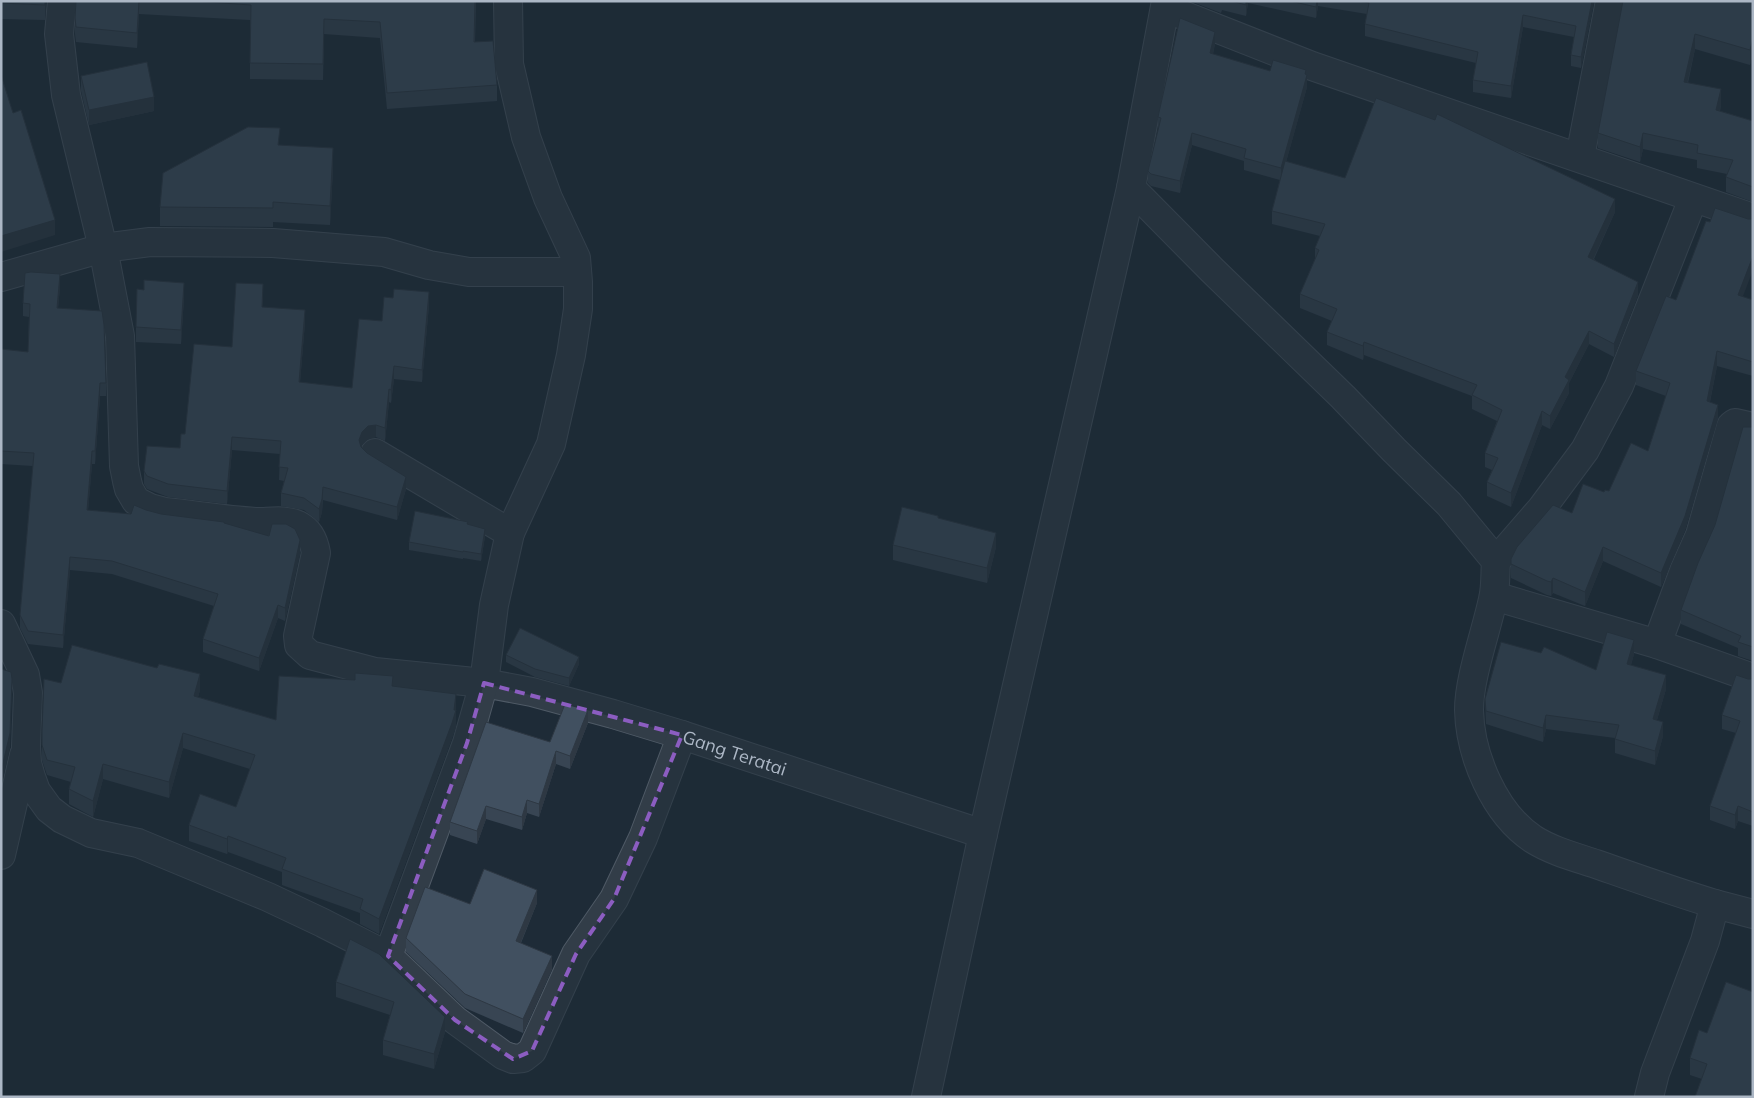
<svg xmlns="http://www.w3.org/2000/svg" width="1754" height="1098" viewBox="0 0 1754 1098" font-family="Mulish,sans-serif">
<rect width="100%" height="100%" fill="#1e2b37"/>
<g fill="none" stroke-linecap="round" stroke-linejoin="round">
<defs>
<g id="street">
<path id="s1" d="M 62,1 L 59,34 L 66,95 L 103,248 L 120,336 L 124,466 L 127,481 L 129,489 L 136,501 L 150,508 L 165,512 C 195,515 226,520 257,522 C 270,522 286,519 298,525 C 310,531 314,541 316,553 L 298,636 L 299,645 L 310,655 L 375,672 L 484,683 L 532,692 L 613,714 L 682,735 L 983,834"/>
<path d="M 1165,8 L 1312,66 L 1753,218"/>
<path d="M 1580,157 L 1610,1"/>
<path d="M 1131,188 L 1212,270 L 1343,397 L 1394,450 L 1449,504 L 1496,561 C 1495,573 1496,587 1493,599 C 1486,632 1469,678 1469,710 C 1470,755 1494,813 1533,839 C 1552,851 1575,857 1596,864 C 1636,878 1675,892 1715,904 L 1705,941 L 1655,1073 L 1649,1097"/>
<path d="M 1,277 L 103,248 L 150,242 L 273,243 L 384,252 L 429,265 L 469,272 L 577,272"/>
<path d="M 375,453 L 510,533"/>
<path d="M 1496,561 L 1542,508 L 1585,450 L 1619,386 L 1693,199"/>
<path d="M 1494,596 L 1657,644 L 1753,678"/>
<path d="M 1,624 L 25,675 L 28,693 L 26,746 L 27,763 L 31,777 L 36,791 L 49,809 L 62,819 L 91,833 L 138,843 L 268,897 L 323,923 L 388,956 L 455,1020 L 503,1055 L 513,1059 L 523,1058 L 532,1051 L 576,954 L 614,899 L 643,838 L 682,735"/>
<path d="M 1657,644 L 1684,571 L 1700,535 L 1731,426 L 1735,423 L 1753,427"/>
<path d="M 1,855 L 24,755"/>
<path d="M 1715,904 L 1753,914"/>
<path d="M 388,956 L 467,743 L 484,683 L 494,605 L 510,533 L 551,444 L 571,355 L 578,309 L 578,282 L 576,258 L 548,198 L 526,137 L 509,64 L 508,1"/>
<path d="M 926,1097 L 983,834 L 1131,188 L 1166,1"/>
</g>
</defs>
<use href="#street" stroke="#4f5a66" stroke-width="30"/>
<use href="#street" stroke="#323d48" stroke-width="28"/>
</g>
<path fill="#384553" d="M 1,1 L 46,1 L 45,20 L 1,19 Z
M 76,1 L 476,1 L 475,42 L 497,85 L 497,101 L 387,109 L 380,38 L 324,34 L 323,80 L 250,79 L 250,20 L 139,14 L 137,48 L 76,42 L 75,34 L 75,18 Z
M 1190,1 L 1594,1 L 1581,68 L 1571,66 L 1571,55 L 1574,37 L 1523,27 L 1511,98 L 1473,92 L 1473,80 L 1476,63 L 1365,36 L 1365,24 L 1367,14 L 1318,6 L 1316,18 L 1248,3 L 1246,16 L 1222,10 L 1221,13 Z
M 1623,1 L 1753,1 L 1753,53 L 1750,65 L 1695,49 L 1688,83 L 1721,105 L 1720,111 L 1753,121 L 1753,202 L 1726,192 L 1726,177 L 1727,174 L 1697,168 L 1697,160 L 1643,149 L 1640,162 L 1598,148 L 1598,133 Z
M 1215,44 L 1213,54 L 1270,71 L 1306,74 L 1307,87 L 1286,162 L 1345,178 L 1615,212 L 1594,259 L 1638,295 L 1614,357 L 1589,344 L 1569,383 L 1569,393 L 1550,429 L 1542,425 L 1511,507 L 1487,496 L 1487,482 L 1492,470 L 1485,467 L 1485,453 L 1497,421 L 1472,409 L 1472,396 L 1364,355 L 1363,360 L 1327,345 L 1327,332 L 1332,321 L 1300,308 L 1300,294 L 1315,259 L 1315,248 L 1320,236 L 1272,224 L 1272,211 L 1280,180 L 1244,170 L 1244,161 L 1192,145 L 1180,193 L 1151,186 L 1148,183 L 1148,171 L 1158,130 L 1158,117 Z
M 81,76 L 154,111 L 89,125 L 81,91 Z
M 280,145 L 333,168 L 330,225 L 273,222 L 273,227 L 160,226 L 160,207 Z
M 60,287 L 58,308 L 106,383 L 106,396 L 100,396 L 95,464 L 92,464 L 88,510 L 131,514 L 146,510 L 161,514 L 224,523 L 300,553 L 285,621 L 278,618 L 259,671 L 203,652 L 203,639 L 214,606 L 112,574 L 70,570 L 63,648 L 28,644 L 20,628 L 20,615 L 33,466 L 1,464 L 1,349 L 28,352 L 29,317 L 23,316 L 23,303 Z
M 184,297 L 181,344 L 136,342 L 136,327 Z
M 263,297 L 262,307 L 305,322 L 300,382 L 352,388 L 382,321 L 429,305 L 422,382 L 394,379 L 391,403 L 389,402 L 385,441 L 376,437 L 368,439 L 362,445 L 361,447 L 367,453 L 406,489 L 397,520 L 323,500 L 322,512 L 319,522 L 304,510 L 281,506 L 281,493 L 284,481 L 279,480 L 280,454 L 232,450 L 227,504 L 168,497 L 147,489 L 144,484 L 144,471 L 180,448 L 232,347 Z
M 1743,297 L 1753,300 L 1753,376 L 1717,366 L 1710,402 L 1718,419 L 1685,530 L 1661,587 L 1603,561 L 1585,606 L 1553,593 L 1551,596 L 1547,595 L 1511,578 L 1511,559 L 1572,513 L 1604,492 L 1609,491 L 1648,451 L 1666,396 L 1636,385 L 1636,371 L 1676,300 Z
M 1753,427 L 1753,661 L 1738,656 L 1738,648 L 1681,624 L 1681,610 L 1715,525 Z
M 938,518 L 996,547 L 987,583 L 893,560 L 893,545 Z
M 468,525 L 485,536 L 481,561 L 463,558 L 463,559 L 409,550 L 409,542 Z
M 1634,654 L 1631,665 L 1666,689 L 1657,720 L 1663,736 L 1655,765 L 1615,753 L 1615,738 L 1546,729 L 1543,742 L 1486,724 L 1485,699 L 1596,670 Z
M 506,655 L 579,664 L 569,686 L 535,677 L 506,662 Z
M 1748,679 L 1753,679 L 1753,826 L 1738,821 L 1735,829 L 1710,820 L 1710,806 L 1736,733 L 1722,729 L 1722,715 Z
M 61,683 L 200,690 L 198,697 L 276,720 L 393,686 L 456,709 L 456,726 L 452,738 L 379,934 L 360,924 L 360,913 L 282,885 L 282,872 L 228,852 L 227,854 L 189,841 L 189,825 L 236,807 L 250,769 L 183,748 L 169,798 L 103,779 L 93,817 L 69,804 L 69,789 L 71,782 L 47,775 L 42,760 L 42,730 Z
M 588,723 L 570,769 L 556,764 L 539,817 L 527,813 L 522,830 L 486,819 L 477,844 L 450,835 L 450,822 L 550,742 Z
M 537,903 L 521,943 L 552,969 L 523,1033 L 465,1008 L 406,952 L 406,938 L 470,904 Z
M 350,939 L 445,1032 L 434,1069 L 383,1055 L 383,1040 L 390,1015 L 336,997 L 336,982 Z
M 1753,992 L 1702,1079 L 1690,1075 L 1690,1058 L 1707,1033 Z"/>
<path fill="#2e3843" d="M 45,1 L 46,1 L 45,20 Z
M 139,1 L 139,14 L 137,48 L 137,33 Z
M 1246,1 L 1248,1 L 1248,3 L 1246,16 Z
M 1317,1 L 1318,1 L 1318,6 L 1316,18 L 1316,7 Z
M 1592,1 L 1594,1 L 1581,68 L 1581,57 Z
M 1523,15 L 1523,27 L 1511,98 L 1511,86 Z
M 1215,32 L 1215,44 L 1210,65 L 1210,53 Z
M 1695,34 L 1695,49 L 1684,97 L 1684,82 Z
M 1753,38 L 1753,53 L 1750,65 L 1750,50 Z
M 1306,70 L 1306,79 L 1307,75 L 1307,87 L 1281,180 L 1281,168 Z
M 1721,89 L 1721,105 L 1716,125 L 1716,110 Z
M 154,97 L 154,111 L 89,125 L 89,110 Z
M 1192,133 L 1192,145 L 1180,193 L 1180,181 Z
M 1643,133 L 1643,149 L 1640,162 L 1640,147 Z
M 333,148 L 333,168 L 330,225 L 330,206 Z
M 1615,199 L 1615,212 L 1588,270 L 1588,257 Z
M 55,220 L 55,235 L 1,252 L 1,236 Z
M 1753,256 L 1753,270 L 1738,309 L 1738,295 Z
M 60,274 L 60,287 L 57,321 L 57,308 Z
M 1638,282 L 1638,295 L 1614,357 L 1614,344 Z
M 184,283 L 184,297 L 181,344 L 181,330 Z
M 429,292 L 429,305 L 422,382 L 422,370 Z
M 305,310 L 305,322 L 299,395 L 299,382 Z
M 1589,331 L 1589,344 L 1569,383 L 1569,393 L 1550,429 L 1550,416 L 1565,377 Z
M 1364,342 L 1364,355 L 1363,360 L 1363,346 Z
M 1717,351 L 1717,366 L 1707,415 L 1707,401 Z
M 394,366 L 394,379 L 391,403 L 391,390 Z
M 100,383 L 100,396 L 95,464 L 95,451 Z
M 389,389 L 389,402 L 385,441 L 385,428 Z
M 1718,405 L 1718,419 L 1685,530 L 1661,587 L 1661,573 Z
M 1542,411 L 1542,425 L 1511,507 L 1511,493 Z
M 376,425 L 376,437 L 368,439 L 362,445 L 359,452 L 359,440 L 362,432 L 368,426 Z
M 232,437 L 232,450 L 227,504 L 227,491 Z
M 92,451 L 92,464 L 87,523 L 87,510 Z
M 406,477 L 406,489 L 397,520 L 397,507 Z
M 323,487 L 322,512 L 319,522 L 319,509 Z
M 485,529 L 485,536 L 481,561 L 481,554 Z
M 996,533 L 996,547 L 987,583 L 987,568 Z
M 300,540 L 300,553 L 285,621 L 285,608 Z
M 1603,547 L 1603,561 L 1585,606 L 1585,592 Z
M 70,557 L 70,570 L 63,648 L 63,635 Z
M 1553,578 L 1553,593 L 1551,596 L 1551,582 Z
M 278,605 L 278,618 L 259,671 L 259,658 Z
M 1634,640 L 1634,654 L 1627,678 L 1627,664 Z
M 579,657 L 579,664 L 569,686 L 569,678 Z
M 200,674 L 200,690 L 194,711 L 194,696 Z
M 1666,675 L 1666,689 L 1653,733 L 1653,719 Z
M 12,679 L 10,748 L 1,787 L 1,772 Z
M 456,694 L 456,726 L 452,738 L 379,934 L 379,919 L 454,710 Z
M 588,710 L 588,723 L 570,769 L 570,756 Z
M 1546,715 L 1546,729 L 1543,742 L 1543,728 Z
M 1663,722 L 1663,736 L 1655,765 L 1655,751 Z
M 183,733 L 183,748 L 169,798 L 169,782 Z
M 556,751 L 556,764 L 539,817 L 539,804 Z
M 103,764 L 103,779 L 93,817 L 93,801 Z
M 527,800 L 527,813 L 522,830 L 522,817 Z
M 486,806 L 486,819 L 477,844 L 477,831 Z
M 1738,806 L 1738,821 L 1735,829 L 1735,815 Z
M 228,836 L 228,852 L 227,854 L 227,839 Z
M 537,890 L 537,903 L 516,954 L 516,941 Z
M 552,956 L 552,969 L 523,1033 L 523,1019 Z
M 445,1017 L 445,1032 L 434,1069 L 434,1054 Z"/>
<path fill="#415060" stroke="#2e3843" d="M 1,1 L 45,1 L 45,5 L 1,3 Z
M 76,1 L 139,1 L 137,33 L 76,27 L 75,18 Z
M 193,1 L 475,1 L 474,42 L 493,41 L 497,85 L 387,93 L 380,22 L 324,19 L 323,64 L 250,63 L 251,5 Z
M 1231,1 L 1246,1 L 1246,5 Z
M 1290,1 L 1317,1 L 1316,7 Z
M 1358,1 L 1592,1 L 1581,57 L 1571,55 L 1576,26 L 1523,15 L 1511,86 L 1473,80 L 1478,52 L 1365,24 L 1369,3 Z
M 1623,1 L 1753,1 L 1753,38 L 1750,50 L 1695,34 L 1684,82 L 1721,89 L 1716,110 L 1753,121 L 1753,187 L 1726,177 L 1733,160 L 1697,153 L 1698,145 L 1643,133 L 1640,147 L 1598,133 Z
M 1180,18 L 1215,32 L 1210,53 L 1270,71 L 1273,60 L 1306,70 L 1305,74 L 1307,75 L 1281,168 L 1244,158 L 1246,149 L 1192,133 L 1180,181 L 1151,174 L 1148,171 L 1161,118 L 1158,117 Z
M 147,62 L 154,97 L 89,110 L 81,76 Z
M 1,75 L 13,113 L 21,110 L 55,220 L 1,236 Z
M 1376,98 L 1435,120 L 1437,114 L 1615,199 L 1588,257 L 1638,282 L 1614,344 L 1589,331 L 1565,377 L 1569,380 L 1550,416 L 1542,411 L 1511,493 L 1487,482 L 1498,458 L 1485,453 L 1502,410 L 1472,395 L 1477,385 L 1364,342 L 1363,346 L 1327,332 L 1337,309 L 1300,294 L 1319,250 L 1315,248 L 1325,224 L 1272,211 L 1285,161 L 1345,178 Z
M 248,127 L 280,128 L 278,145 L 333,148 L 330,206 L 273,202 L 273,208 L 160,207 L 163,173 Z
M 1715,208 L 1748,219 L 1753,219 L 1753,256 L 1738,295 L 1753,300 L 1753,362 L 1717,351 L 1707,401 L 1718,405 L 1685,516 L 1661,573 L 1603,547 L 1585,592 L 1553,578 L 1551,582 L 1547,581 L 1511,564 L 1511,559 L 1517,547 L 1553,505 L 1572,513 L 1583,484 L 1604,492 L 1605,490 L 1609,491 L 1631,443 L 1648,451 L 1670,383 L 1636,371 L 1666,296 L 1676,300 L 1706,221 L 1710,222 Z
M 31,272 L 60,274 L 57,308 L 102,311 L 104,325 L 106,383 L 100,383 L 95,451 L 92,451 L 87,510 L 131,514 L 134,505 L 146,510 L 161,514 L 224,522 L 224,523 L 269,536 L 272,524 L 286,524 L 295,529 L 300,540 L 285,608 L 278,605 L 259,658 L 203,639 L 218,594 L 112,561 L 70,557 L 63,635 L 28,631 L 20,615 L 34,453 L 1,451 L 1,349 L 28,352 L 30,304 L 23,303 L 25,273 Z
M 144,280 L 184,283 L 181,330 L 136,327 L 137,289 L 144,290 Z
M 236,283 L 263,284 L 262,307 L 305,310 L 299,382 L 352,388 L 359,319 L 382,321 L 384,297 L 393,298 L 394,289 L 429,292 L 422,370 L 394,366 L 391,390 L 389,389 L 385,428 L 376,425 L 368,426 L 362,432 L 359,440 L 361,447 L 367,453 L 406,477 L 397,507 L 323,487 L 322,499 L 319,509 L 304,498 L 281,493 L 288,468 L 279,467 L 281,441 L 232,437 L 227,491 L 168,484 L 147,476 L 144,471 L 147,446 L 180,448 L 181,434 L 185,434 L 194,344 L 232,347 Z
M 1743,427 L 1753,427 L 1753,647 L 1738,642 L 1741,636 L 1681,610 L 1698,563 L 1715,525 Z
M 902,507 L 938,516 L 938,518 L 996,533 L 987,568 L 893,545 Z
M 415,511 L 468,522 L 467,524 L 485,529 L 481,554 L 463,551 L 463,552 L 409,542 Z
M 520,628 L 579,657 L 569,678 L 535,669 L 506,655 Z
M 1607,632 L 1634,640 L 1627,664 L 1666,675 L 1653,719 L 1663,722 L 1655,751 L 1615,739 L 1619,725 L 1546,715 L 1543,728 L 1486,711 L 1485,699 L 1501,642 L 1541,653 L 1544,647 L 1596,670 Z
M 72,645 L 157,668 L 159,664 L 200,674 L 194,696 L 276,720 L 279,676 L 355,680 L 355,673 L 393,676 L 392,686 L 456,694 L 454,710 L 456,710 L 452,723 L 379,919 L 360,909 L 363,899 L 282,869 L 286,858 L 228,836 L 227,839 L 189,825 L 200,794 L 236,807 L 255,755 L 183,733 L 169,782 L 103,764 L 93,801 L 69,789 L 75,767 L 47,760 L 42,745 L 42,730 L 44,679 L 61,683 Z
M 1,669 L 11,672 L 12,679 L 10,733 L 1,772 Z
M 1736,675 L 1748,679 L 1753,679 L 1753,812 L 1738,806 L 1735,815 L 1710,806 L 1740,721 L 1722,715 Z
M 565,704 L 588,710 L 570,756 L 556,751 L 539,804 L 527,800 L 522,817 L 486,806 L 477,831 L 450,822 L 486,722 L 550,742 Z
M 484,869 L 537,890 L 516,941 L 552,956 L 523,1019 L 465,994 L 406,938 L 425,887 L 470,904 Z
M 350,939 L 379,954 L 445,1017 L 434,1054 L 383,1040 L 394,1002 L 336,982 Z
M 1726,982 L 1753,992 L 1753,1097 L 1695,1097 L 1707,1064 L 1690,1058 L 1699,1030 L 1707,1033 Z"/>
<path d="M0 0H1754V1098H0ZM 484,683 L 682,735 L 614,899 L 576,954 L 532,1051 L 513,1059 L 455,1020 L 388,956 L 467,743 Z" fill="#1e2b37" fill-opacity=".55" fill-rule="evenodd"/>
<path fill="none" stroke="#8c5dc1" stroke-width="4" stroke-dasharray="10 6" stroke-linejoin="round" d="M 484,683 L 682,735 L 614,899 L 576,954 L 532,1051 L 513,1059 L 455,1020 L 388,956 L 467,743 Z"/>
<g text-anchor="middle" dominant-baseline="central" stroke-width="4" stroke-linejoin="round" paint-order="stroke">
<g font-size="18" fill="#acb7c5" stroke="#18222c">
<text stroke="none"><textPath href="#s1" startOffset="1255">Gang Teratai</textPath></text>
</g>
</g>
<rect width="1754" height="1098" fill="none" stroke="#acb7c5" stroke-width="5"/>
</svg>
